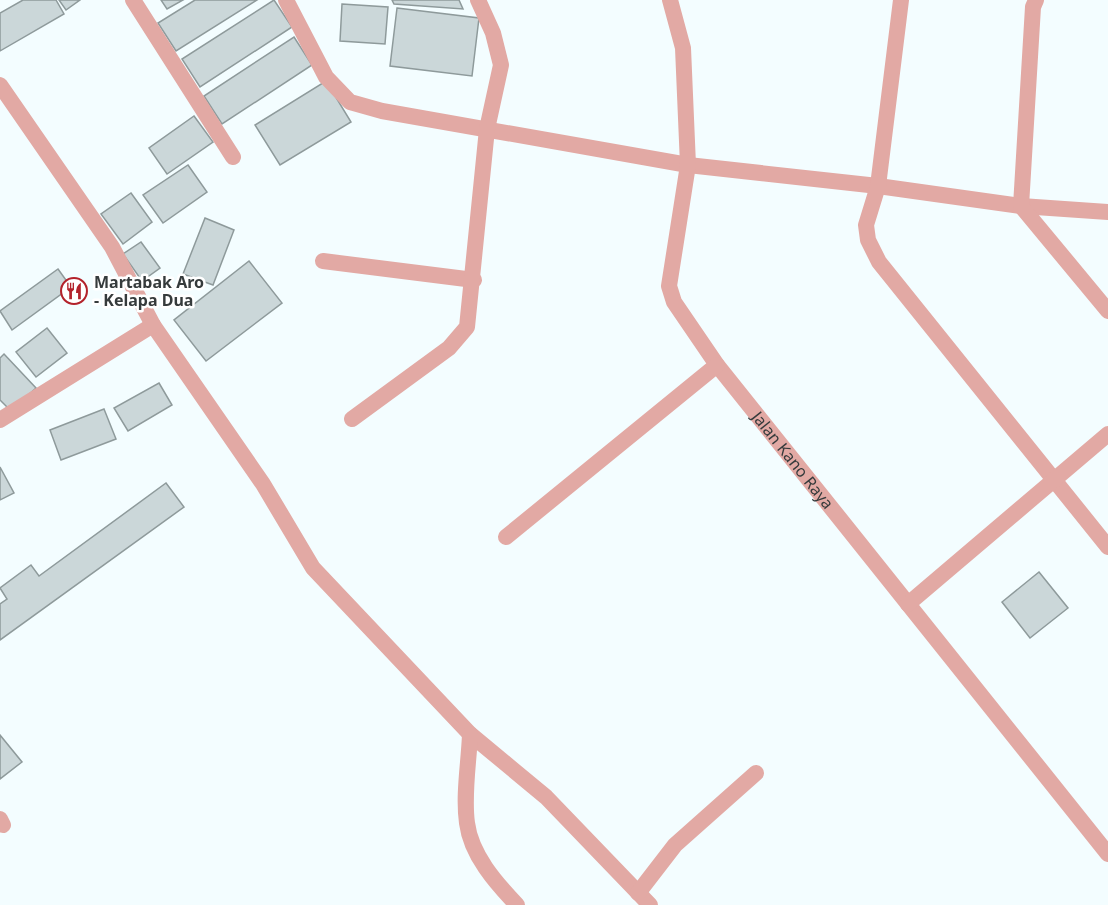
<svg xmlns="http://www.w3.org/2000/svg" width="1108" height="905" viewBox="0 0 1108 905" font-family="'Noto Sans',sans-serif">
<rect width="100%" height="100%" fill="#f3fdff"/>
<path fill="#cbd7d9" stroke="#8e9a9b" stroke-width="1.5" d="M 23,0 L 56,0 L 64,14 L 0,51 L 0,13 Z
M 59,0 L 80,0 L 66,10 Z
M 161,0 L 183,0 L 167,9 Z
M 195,0 L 257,0 L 176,51 L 158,23 Z
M 274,0 L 292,27 L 200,87 L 182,59 Z
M 392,0 L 459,0 L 463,9 L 394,4 Z
M 342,4 L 388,7 L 385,44 L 340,41 Z
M 397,8 L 479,18 L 472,76 L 390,66 Z
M 294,37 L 312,65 L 222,124 L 204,96 Z
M 326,81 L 351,122 L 280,165 L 255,125 Z
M 194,116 L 213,142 L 167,174 L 149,148 Z
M 188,165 L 207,192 L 163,223 L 143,195 Z
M 131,193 L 152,222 L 123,244 L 101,214 Z
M 205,218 L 234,230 L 213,285 L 183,274 Z
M 141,242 L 160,268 L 142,281 L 123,254 Z
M 249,261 L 282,303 L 206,361 L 174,320 Z
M 58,269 L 71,287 L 12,330 L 0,311 Z
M 47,328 L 67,353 L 36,377 L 16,352 Z
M 4,354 L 36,388 L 11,411 L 0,400 L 0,358 Z
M 159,383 L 172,405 L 128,431 L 114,408 Z
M 104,409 L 116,439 L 61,460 L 50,430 Z
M 0,467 L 14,493 L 0,500 Z
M 166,483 L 184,507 L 0,640 L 0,604 L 7,599 L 0,588 L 31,565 L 39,576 Z
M 1039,572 L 1068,608 L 1030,638 L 1002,602 Z
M 0,735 L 22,762 L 0,779 Z"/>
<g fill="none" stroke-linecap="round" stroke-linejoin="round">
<g stroke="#e2a9a4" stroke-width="16">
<path d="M 133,0 L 233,157"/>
<path d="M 286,0 L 326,77 L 350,102 L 382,111 L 688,165 L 878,186 L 1021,206 L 1108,212"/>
<path id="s1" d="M 670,0 L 683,48 L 688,165 L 669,286 L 674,302 L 717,365 L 1108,854"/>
<path d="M 901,0 L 878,186 L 866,225 L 868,240 L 879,262 L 1108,547"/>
<path d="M 1036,0 L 1033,7 L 1021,206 L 1108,311"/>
<path d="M 0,85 L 112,247 L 153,325 L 263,484 L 313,568 L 470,734 L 546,797 L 650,905"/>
<path d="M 323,261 L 474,280"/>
<path d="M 352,419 L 449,348 L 467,327 L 487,129 L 501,65 L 493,33 L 478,0"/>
<path d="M 0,420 L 153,325"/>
<path d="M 506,537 L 717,365"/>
<path d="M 908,604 L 1108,434"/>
<path d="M 470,734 C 469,762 463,795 467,823 C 471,855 496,883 517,905"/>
<path d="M 0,819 L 3,825"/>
<path d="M 638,893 L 675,845 L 756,773"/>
</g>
</g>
<defs>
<symbol id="restaurant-ring" viewBox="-11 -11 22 22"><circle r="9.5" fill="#fff" stroke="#b3222b" stroke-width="1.5"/><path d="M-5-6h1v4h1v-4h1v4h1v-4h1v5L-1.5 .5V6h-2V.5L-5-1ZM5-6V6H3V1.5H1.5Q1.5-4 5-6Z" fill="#b3222b"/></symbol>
</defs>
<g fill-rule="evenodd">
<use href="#restaurant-ring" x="59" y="276" width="30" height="30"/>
</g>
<g text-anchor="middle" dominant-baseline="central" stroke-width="5" stroke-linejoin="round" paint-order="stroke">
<g font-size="16" font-weight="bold" fill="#363b3c" stroke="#fff" text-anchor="start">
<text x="94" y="282">Martabak Aro<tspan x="94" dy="18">- Kelapa Dua</tspan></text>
</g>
<g font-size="16" fill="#363b3c" stroke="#fff">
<text stroke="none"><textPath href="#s1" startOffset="504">Jalan Kano Raya</textPath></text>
</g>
</g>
</svg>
